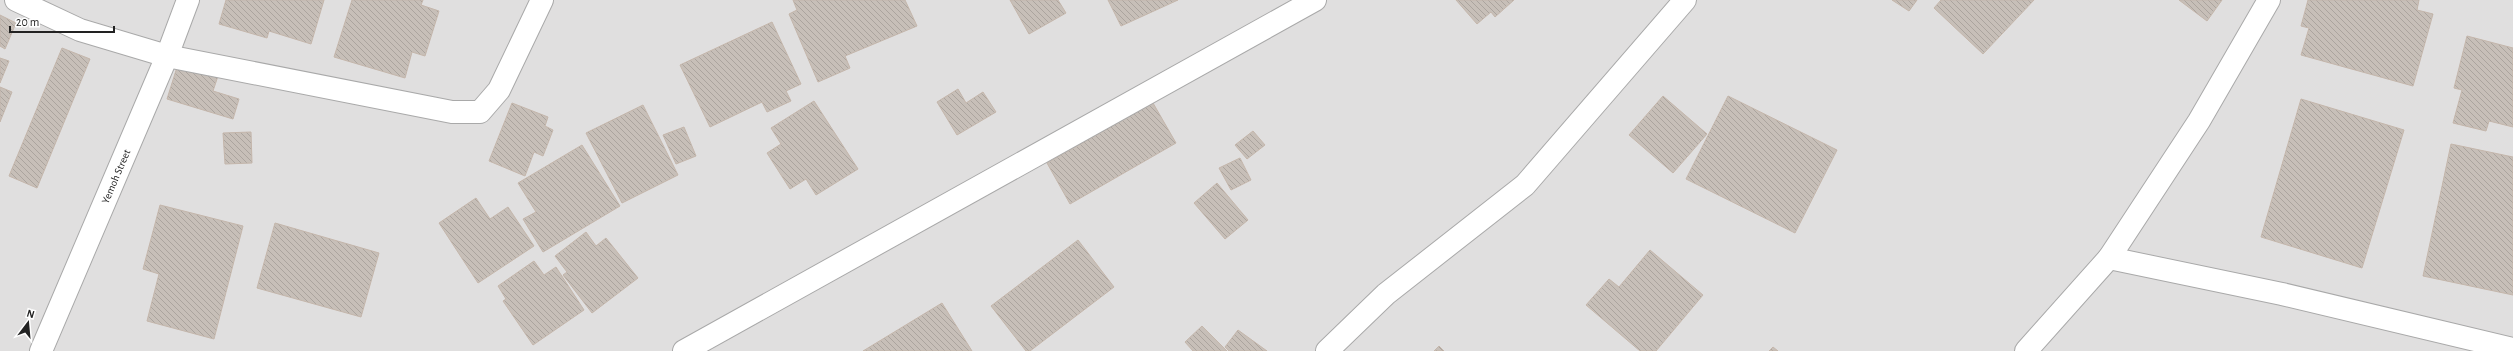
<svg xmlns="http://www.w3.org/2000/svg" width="2513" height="351" viewBox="0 0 2513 351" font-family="'Alegreya Sans',sans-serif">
<defs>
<pattern id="building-back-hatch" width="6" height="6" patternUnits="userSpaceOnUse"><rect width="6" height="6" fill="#c7bfb8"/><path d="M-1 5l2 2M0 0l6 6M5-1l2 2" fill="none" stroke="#aba49e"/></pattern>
</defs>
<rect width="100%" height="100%" fill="#f2efe9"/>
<path fill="#e0dfdf" d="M 0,0 L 2513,0 L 2513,351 L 0,351 Z"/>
<path fill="url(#building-back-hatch)" stroke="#c4b6ab" d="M 226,0 L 324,0 L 311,44 L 269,31 L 267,38 L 219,24 Z
M 352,0 L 423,0 L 421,5 L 439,11 L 425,56 L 412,52 L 405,78 L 334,57 Z
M 793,0 L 905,0 L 917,26 L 845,56 L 850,68 L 818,82 L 789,14 L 797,10 Z
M 1010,0 L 1058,0 L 1066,13 L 1029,34 Z
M 1108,0 L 1178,0 L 1121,26 Z
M 1456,0 L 1514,0 L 1495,17 L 1491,12 L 1477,24 Z
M 1892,0 L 1917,0 L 1909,11 Z
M 1941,0 L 2034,0 L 1983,54 L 1934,8 Z
M 2179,0 L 2222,0 L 2207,21 Z
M 2308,0 L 2419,0 L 2417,10 L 2433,14 L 2413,86 L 2301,55 L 2309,28 L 2301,26 Z
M 0,15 L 16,23 L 5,49 L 0,46 Z
M 772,22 L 801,84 L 786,91 L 791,101 L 767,112 L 762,102 L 710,127 L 680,65 Z
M 2467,36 L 2513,48 L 2513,127 L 2489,121 L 2486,131 L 2453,123 L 2462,90 L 2454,88 Z
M 62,48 L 90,59 L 37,188 L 9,176 Z
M 0,58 L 9,61 L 0,83 Z
M 178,64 L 218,76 L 213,91 L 239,99 L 233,119 L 167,99 Z
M 0,87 L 12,92 L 0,122 Z
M 958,89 L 966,103 L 983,92 L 996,112 L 957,135 L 937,102 Z
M 1663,96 L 1707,134 L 1673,173 L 1629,135 Z
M 1728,96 L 1837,150 L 1795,233 L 1686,179 Z
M 2301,99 L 2404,130 L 2362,268 L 2261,237 Z
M 814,101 L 858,169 L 816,195 L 806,179 L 790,189 L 767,153 L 781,144 L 771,128 Z
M 512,103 L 548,117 L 545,126 L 553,130 L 543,156 L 534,152 L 525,176 L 489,161 Z
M 1153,103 L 1176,143 L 1070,204 L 1047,163 Z
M 643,105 L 678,175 L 622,203 L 586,133 Z
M 684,127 L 696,156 L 676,164 L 663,135 Z
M 1253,131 L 1265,145 L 1247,159 L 1235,145 Z
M 251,132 L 252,163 L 225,164 L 223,133 Z
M 2451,144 L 2513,157 L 2513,295 L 2423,276 Z
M 582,145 L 620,206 L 543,252 L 523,219 L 536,212 L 518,183 Z
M 1240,158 L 1251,180 L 1231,190 L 1219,168 Z
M 1217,183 L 1248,220 L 1225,239 L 1194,203 Z
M 476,198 L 490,219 L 508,207 L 534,246 L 478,283 L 439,223 Z
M 160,205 L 243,226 L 214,339 L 147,321 L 159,274 L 143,269 Z
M 275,223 L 379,253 L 361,317 L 257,288 Z
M 586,232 L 596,246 L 606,238 L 638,278 L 592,313 L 563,275 L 567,272 L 555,256 Z
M 1078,240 L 1114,287 L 1030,351 L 1026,351 L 991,306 Z
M 1650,250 L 1703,295 L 1656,351 L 1640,351 L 1586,305 L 1609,279 L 1619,287 Z
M 534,261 L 544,275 L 556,267 L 584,310 L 533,345 L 503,301 L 506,299 L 498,286 Z
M 942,303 L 972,351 L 863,351 Z
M 1202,326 L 1227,351 L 1193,351 L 1185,342 Z
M 1238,330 L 1267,351 L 1229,351 L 1225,347 Z
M 1439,346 L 1444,351 L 1434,351 Z
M 1773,347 L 1778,351 L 1769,351 Z"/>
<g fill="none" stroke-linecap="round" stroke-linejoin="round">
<defs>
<g id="street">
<path d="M 16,0 L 80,30 L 167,56 L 452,112 L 480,112 L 499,90 L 542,0"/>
<path d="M 2109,258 L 2282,294 L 2513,349"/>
<path id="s1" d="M 41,351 L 167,56 L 188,0"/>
<path d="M 684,351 L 1315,0"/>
<path d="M 1327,351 L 1386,294 L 1525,185 L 1685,0"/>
<path d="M 2026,351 L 2109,258 L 2199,121 L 2269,0"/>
</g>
</defs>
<use href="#street" stroke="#a9a9a9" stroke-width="24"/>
<use href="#street" stroke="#fff" stroke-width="22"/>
</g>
<g text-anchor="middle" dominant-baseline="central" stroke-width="3" stroke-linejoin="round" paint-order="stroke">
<g font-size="11" fill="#222" stroke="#fff">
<text stroke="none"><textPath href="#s1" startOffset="190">Yemoh Street</textPath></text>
</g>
</g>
<g transform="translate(28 323) rotate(16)" stroke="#ffffff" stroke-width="3" paint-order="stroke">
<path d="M0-3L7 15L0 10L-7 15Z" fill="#222222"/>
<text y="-6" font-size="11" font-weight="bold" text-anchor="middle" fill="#222222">N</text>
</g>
<path d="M10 26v6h104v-6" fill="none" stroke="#222222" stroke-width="2"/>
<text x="16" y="26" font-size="12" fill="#222222" stroke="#ffffff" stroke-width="3" paint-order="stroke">20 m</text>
</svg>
